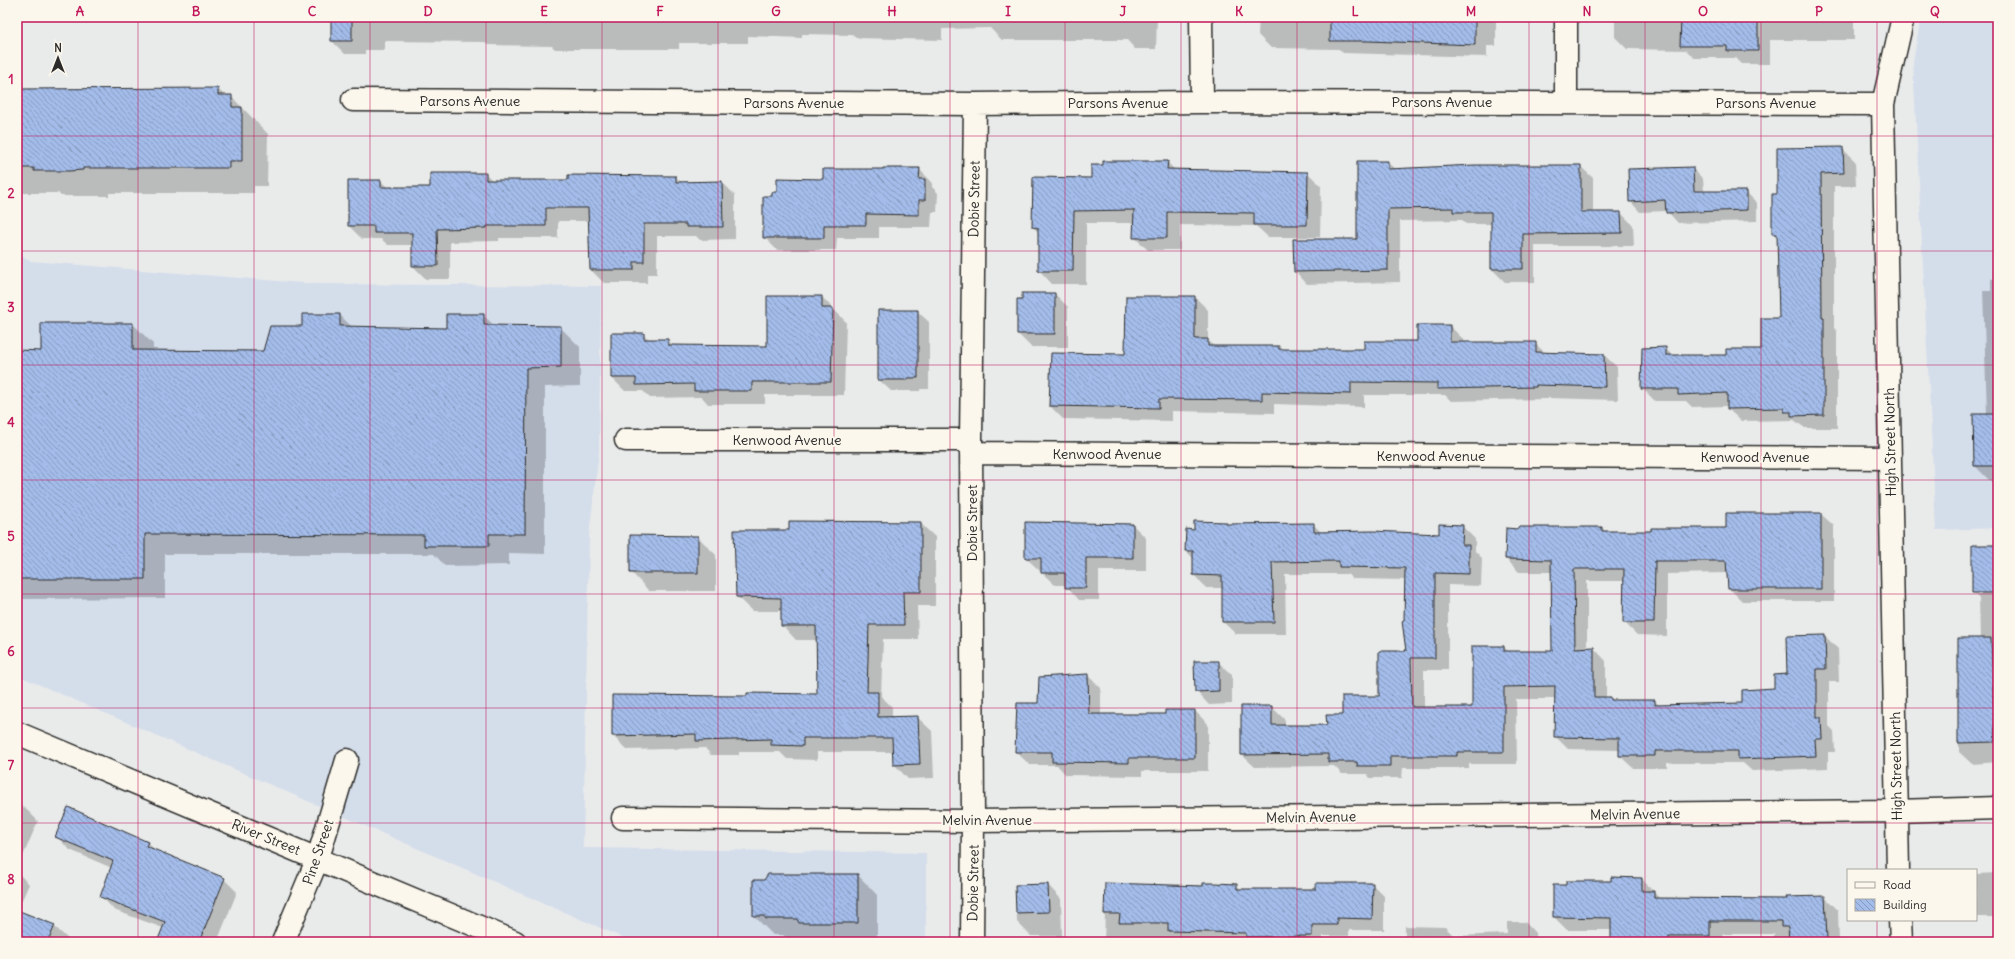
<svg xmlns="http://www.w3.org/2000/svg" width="2015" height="959" viewBox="0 0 2015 959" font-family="Delius,sans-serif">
<defs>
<pattern id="building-back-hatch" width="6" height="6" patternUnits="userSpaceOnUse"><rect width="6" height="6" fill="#a3bce9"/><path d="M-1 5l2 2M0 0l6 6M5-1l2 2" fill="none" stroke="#8599bd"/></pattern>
</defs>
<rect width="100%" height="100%" fill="#e9ebeb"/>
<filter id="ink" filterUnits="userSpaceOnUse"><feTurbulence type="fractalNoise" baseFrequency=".025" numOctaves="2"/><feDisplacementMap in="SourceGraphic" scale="8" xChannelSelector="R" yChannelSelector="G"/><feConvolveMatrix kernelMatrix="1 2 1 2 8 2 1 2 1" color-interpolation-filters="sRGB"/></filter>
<g filter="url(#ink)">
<path fill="#d4ddea" d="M 1921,17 L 1998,17 L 1998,528 L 1936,530 L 1913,61 Z
M 17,254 L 31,261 L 315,284 L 601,286 L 599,452 L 589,536 L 583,848 L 926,853 L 926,942 L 633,942 L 17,675 Z"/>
<path fill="#0003" d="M 332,17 L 1157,17 L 1156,49 L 1135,49 L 1127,40 L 1002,40 L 990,28 L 942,29 L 942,40 L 856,38 L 852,35 L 802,34 L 802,38 L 748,36 L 748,43 L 679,43 L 679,49 L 555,49 L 552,46 L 488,45 L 485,42 L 384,41 L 384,50 L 365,50 L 365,54 L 345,54 L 332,41 Z
M 1259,17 L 1496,17 L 1496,46 L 1487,46 L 1487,57 L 1343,53 L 1339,49 L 1271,48 L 1258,35 Z
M 1615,17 L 1854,17 L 1854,40 L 1770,40 L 1770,64 L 1741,64 L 1735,58 L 1694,58 L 1686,50 L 1627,49 L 1615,37 Z
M 218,89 L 225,96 L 231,96 L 268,134 L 267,186 L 254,186 L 254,193 L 109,193 L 109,196 L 61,196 L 58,193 L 22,193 L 17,189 L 17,90 Z
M 1842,148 L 1855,161 L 1856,186 L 1834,186 L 1834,328 L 1837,331 L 1837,428 L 1805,428 L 1794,420 L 1741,421 L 1728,409 L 1728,406 L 1692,407 L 1686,401 L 1655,401 L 1642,388 L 1665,348 L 1673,356 L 1727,356 L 1762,350 L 1780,319 L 1778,239 L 1773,234 L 1778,195 Z
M 1167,162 L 1176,171 L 1308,173 L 1321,186 L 1320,237 L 1268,237 L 1256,226 L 1180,225 L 1180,250 L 1148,250 L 1134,237 L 1135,223 L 1086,223 L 1086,284 L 1052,284 L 1039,270 L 1039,233 L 1033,227 L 1092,179 Z
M 1387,162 L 1395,169 L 1580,166 L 1593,178 L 1593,213 L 1621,213 L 1633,225 L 1634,246 L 1535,246 L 1535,282 L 1505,282 L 1492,269 L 1492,224 L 1466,224 L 1462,220 L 1400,221 L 1400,282 L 1307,284 L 1295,271 L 1358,240 Z
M 1692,168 L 1703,179 L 1704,192 L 1746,192 L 1757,203 L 1757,221 L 1678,223 L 1667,211 L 1640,212 L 1630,201 Z
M 919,169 L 932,182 L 932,187 L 938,193 L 937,212 L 932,212 L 931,227 L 879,227 L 879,238 L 837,238 L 836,250 L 777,250 L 764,237 L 773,197 L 778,193 L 824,180 Z
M 486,174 L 493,181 L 569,181 L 676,177 L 681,182 L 722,182 L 735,195 L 735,239 L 700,240 L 696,236 L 657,236 L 657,274 L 647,274 L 647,283 L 604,283 L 591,270 L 589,221 L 558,221 L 558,238 L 499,238 L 499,241 L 450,242 L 450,279 L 426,279 L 413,266 L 413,245 L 388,245 L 381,239 L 362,239 L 349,226 L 381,181 L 388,188 L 431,188 Z
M 1998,278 L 1998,486 L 1995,486 L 1975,466 L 1987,415 L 1983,291 L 1991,291 L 1991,279 Z
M 1055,294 L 1068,307 L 1068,347 L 1031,347 L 1018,334 Z
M 822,297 L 846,322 L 844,395 L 765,395 L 765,404 L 708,404 L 702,397 L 650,398 L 643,391 L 625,391 L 612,378 L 643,334 L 650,340 L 668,340 L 674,346 L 768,347 Z
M 1195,297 L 1208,310 L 1208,340 L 1215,347 L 1278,347 L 1281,350 L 1365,350 L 1418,342 L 1418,326 L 1450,326 L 1463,339 L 1463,343 L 1535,343 L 1545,353 L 1604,355 L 1617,367 L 1618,400 L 1548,398 L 1548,399 L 1451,401 L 1445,395 L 1364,395 L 1364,407 L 1274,404 L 1274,413 L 1172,411 L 1172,421 L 1063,419 L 1050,406 L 1126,355 Z
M 917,311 L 929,322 L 929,389 L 920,389 L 920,391 L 891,391 L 879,380 Z
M 340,315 L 352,327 L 447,329 L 483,315 L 495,326 L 560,327 L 580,347 L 580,386 L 545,387 L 545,554 L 509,553 L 509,565 L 445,566 L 434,554 L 165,554 L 165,598 L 24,599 L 17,592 L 17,351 L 42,352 L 133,324 L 153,344 L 153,351 L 264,352 L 303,327 Z
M 1727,514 L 1821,514 L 1834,526 L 1834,601 L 1742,601 L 1729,588 L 1728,573 L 1667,574 L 1667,636 L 1637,635 L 1624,622 L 1625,581 L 1587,581 L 1587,649 L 1594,648 L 1606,661 L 1606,698 L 1610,698 L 1614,701 L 1655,701 L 1660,706 L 1744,704 L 1775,689 L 1825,636 L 1838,649 L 1839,682 L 1829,682 L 1829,726 L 1834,731 L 1835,752 L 1828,752 L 1828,768 L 1752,771 L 1743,763 L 1667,763 L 1667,768 L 1633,768 L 1620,756 L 1620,750 L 1568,749 L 1555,736 L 1556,699 L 1516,699 L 1517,764 L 1469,764 L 1469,768 L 1403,768 L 1402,778 L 1370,778 L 1367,774 L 1342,774 L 1334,766 L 1255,767 L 1242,755 L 1272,707 L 1285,720 L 1285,726 L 1328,726 L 1343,716 L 1380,697 L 1407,652 L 1406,580 L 1353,579 L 1347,574 L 1285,574 L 1286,634 L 1236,634 L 1223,622 L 1223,588 L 1206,588 L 1194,575 L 1194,559 L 1186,551 L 1187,530 L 1195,531 L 1227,525 L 1313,524 L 1322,533 L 1440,535 L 1462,526 L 1475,539 L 1475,551 L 1482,558 L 1481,586 L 1448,585 L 1448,670 L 1424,670 L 1424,708 L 1473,708 L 1504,647 L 1509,652 L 1553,652 L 1553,572 L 1519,572 L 1506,559 L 1602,528 L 1606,532 L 1727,529 Z
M 920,523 L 935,537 L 935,606 L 917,606 L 918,639 L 883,639 L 881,696 L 892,707 L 892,718 L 917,717 L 932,731 L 934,778 L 908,779 L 894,764 L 893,752 L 817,752 L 817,760 L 787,759 L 780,752 L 739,752 L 739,755 L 711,755 L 705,748 L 627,750 L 613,736 L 748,697 L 818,695 L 817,640 L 796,640 L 782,625 L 782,611 L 752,611 L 737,597 L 790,531 Z
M 1026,523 L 1133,525 L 1146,538 L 1146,571 L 1099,571 L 1099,600 L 1079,600 L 1066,585 L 1055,585 L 1026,558 Z
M 698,537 L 716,555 L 716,591 L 649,591 L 631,572 Z
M 1998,546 L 1998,762 L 1972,764 L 1959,752 L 1959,639 L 1980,639 L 1979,599 L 1973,592 Z
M 1218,662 L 1232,675 L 1232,704 L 1209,705 L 1196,691 Z
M 1087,675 L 1101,688 L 1101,715 L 1166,715 L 1195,711 L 1208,724 L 1208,771 L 1142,771 L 1142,776 L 1066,775 L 1057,765 L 1030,765 L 1016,752 L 1039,704 Z
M 17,804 L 25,808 L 38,821 L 17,870 Z
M 56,836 L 148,843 L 156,851 L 224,879 L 237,892 L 217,942 L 158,942 L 163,928 L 114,910 L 101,896 L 112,868 L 70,850 Z
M 17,872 L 29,884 L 17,911 L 54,926 L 68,939 L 67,942 L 17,942 Z
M 1998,873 L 1998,924 L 1997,917 L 1976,917 L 1976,874 Z
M 858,875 L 877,895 L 877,942 L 820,942 L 815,938 L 786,938 L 783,935 L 773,935 L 754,916 Z
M 1642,879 L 1660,899 L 1788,900 L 1825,897 L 1838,910 L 1839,942 L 1774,942 L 1774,934 L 1723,934 L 1723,942 L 1612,942 L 1612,930 L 1567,930 L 1554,917 L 1612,882 Z
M 1106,884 L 1204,887 L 1236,885 L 1242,890 L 1317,890 L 1372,884 L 1384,896 L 1384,930 L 1349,930 L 1349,936 L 1323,936 L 1323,942 L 1104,942 Z
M 1048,885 L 1061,899 L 1062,936 L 1031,936 L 1017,922 L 1016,886 Z
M 1507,922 L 1525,922 L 1536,934 L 1537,942 L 1405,942 L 1405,926 L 1445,927 L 1454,936 L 1507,934 Z"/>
<path fill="url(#building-back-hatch)" stroke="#2b2b2b" d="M 331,17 L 352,17 L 352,41 L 331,41 Z
M 1330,17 L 1475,17 L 1475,45 L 1368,41 L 1330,41 Z
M 1681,17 L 1758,17 L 1758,51 L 1727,51 L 1727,46 L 1680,46 Z
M 218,88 L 218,95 L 232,95 L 232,107 L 242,107 L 242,161 L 229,161 L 229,168 L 83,168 L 83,170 L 69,171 L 34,171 L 34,168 L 17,168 L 17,89 Z
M 1843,147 L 1844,173 L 1821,174 L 1822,317 L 1824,317 L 1824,415 L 1791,416 L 1791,412 L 1784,412 L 1784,408 L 1727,409 L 1727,393 L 1678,395 L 1678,389 L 1641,389 L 1642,348 L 1666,347 L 1666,355 L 1726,355 L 1726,349 L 1761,349 L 1761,318 L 1779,318 L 1777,234 L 1772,234 L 1772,194 L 1777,194 L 1777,148 Z
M 1103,161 L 1168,161 L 1167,169 L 1308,172 L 1307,225 L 1254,225 L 1254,213 L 1167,212 L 1167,238 L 1133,238 L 1134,210 L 1074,211 L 1073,271 L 1038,271 L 1038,228 L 1032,227 L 1033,177 L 1091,178 L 1091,165 L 1103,165 Z
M 1357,161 L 1388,161 L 1388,169 L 1475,165 L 1581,165 L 1581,212 L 1621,212 L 1622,233 L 1523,234 L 1523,269 L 1491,269 L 1491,212 L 1453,212 L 1453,208 L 1388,209 L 1388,270 L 1294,272 L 1293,239 L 1357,239 Z
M 1693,167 L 1694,191 L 1747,191 L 1747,210 L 1666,213 L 1665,200 L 1629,202 L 1628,169 Z
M 883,168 L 920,168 L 919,179 L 925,179 L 925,200 L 919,200 L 919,215 L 866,214 L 866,225 L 824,225 L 824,238 L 763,238 L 763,196 L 772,196 L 772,192 L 777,192 L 777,178 L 823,179 L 823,169 L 883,169 Z
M 430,173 L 486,173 L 486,180 L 568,180 L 568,175 L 676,176 L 676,182 L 722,181 L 723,227 L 686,227 L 686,224 L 644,224 L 644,262 L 634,262 L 634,270 L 590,270 L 588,208 L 546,208 L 546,226 L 487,226 L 487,228 L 437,229 L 438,266 L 412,266 L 412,233 L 374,233 L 374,226 L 348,226 L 348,180 L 381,180 L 381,187 L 430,187 Z
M 1022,293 L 1055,293 L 1055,334 L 1017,334 L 1017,299 L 1022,299 Z
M 767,296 L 822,296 L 822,308 L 833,308 L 831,382 L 752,382 L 752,391 L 694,391 L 694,384 L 636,385 L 636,378 L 611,378 L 611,333 L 644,333 L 644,339 L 668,339 L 668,345 L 767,346 Z
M 1126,296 L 1195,296 L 1195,339 L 1208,339 L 1208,346 L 1279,346 L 1279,349 L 1364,349 L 1364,341 L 1417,341 L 1417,325 L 1450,325 L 1450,342 L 1536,342 L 1536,352 L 1604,354 L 1605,387 L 1536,385 L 1536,387 L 1437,389 L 1437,383 L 1351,382 L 1351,394 L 1262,392 L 1262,400 L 1159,399 L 1159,408 L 1049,406 L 1051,353 L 1125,354 Z
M 878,310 L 918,310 L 918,378 L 908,378 L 908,380 L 878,380 Z
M 302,314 L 340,314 L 340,326 L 446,328 L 446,314 L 484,314 L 484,325 L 561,326 L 561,367 L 526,368 L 525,534 L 489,534 L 489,546 L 424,546 L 424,535 L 145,534 L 145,579 L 17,579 L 17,350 L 41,351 L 41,323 L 133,323 L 133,350 L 263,351 L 270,326 L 302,326 Z
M 1973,414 L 1998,414 L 1998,466 L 1974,466 Z
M 1726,513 L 1821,513 L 1821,589 L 1728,589 L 1726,561 L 1655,561 L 1654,623 L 1623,623 L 1624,569 L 1574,569 L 1575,648 L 1594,647 L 1594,697 L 1611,697 L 1611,700 L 1655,700 L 1655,705 L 1742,703 L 1742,690 L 1774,688 L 1774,675 L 1787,674 L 1786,636 L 1825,635 L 1826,669 L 1817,669 L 1817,717 L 1821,717 L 1822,739 L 1815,739 L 1816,756 L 1738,759 L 1738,751 L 1655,751 L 1655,756 L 1619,756 L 1619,738 L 1554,737 L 1555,686 L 1504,687 L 1504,752 L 1457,752 L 1457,756 L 1390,756 L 1390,766 L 1357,766 L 1357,762 L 1328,762 L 1328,754 L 1241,755 L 1241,706 L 1272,706 L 1272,725 L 1327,725 L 1326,715 L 1342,715 L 1342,696 L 1379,696 L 1379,651 L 1406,651 L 1402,621 L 1404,620 L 1405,568 L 1339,567 L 1339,561 L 1272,562 L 1274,622 L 1222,622 L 1222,576 L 1193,575 L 1193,551 L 1185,551 L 1186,529 L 1194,530 L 1194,521 L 1226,522 L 1226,524 L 1314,523 L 1314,532 L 1373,531 L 1439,534 L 1439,524 L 1463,525 L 1462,545 L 1469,545 L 1469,574 L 1435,573 L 1435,658 L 1411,658 L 1412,707 L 1472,707 L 1472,646 L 1504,646 L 1504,651 L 1552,651 L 1551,560 L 1505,559 L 1506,528 L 1518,529 L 1518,527 L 1602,527 L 1602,531 L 1651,531 L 1651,528 L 1726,528 Z
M 789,521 L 921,522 L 921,592 L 903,592 L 904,625 L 869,625 L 867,692 L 878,692 L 878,717 L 918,716 L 920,764 L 893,765 L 892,738 L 803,738 L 803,746 L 771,745 L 771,739 L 696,741 L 696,734 L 612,736 L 612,695 L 747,696 L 747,693 L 817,694 L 816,626 L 781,626 L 781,598 L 736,597 L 734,530 L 789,530 Z
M 1025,522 L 1133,524 L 1133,558 L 1086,558 L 1086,588 L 1065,588 L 1065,573 L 1041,573 L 1041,558 L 1025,558 Z
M 630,535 L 698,536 L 698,573 L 630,573 Z
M 1972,545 L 1998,545 L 1998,593 L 1972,593 Z
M 1958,638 L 1991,638 L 1995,742 L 1958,743 Z
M 1194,661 L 1219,661 L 1219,691 L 1195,692 Z
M 1088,674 L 1089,714 L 1165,714 L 1165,710 L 1195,710 L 1195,758 L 1129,758 L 1129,763 L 1052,762 L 1052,752 L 1015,752 L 1017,703 L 1038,703 L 1039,677 Z
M 68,807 L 148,842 L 146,846 L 225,878 L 199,942 L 157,942 L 165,922 L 100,897 L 113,861 L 55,837 Z
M 768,874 L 858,874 L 858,923 L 799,923 L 797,919 L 766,919 L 764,916 L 753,916 L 753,880 L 764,880 Z
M 1611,877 L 1642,878 L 1642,891 L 1654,891 L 1654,898 L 1787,899 L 1786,897 L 1825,896 L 1827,939 L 1789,940 L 1788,927 L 1781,927 L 1781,921 L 1710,921 L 1710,936 L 1669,936 L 1669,942 L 1611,942 L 1611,918 L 1553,917 L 1553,885 L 1566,885 L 1566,881 L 1611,881 Z
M 1105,883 L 1203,886 L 1203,883 L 1215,883 L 1237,884 L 1237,889 L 1316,889 L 1316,883 L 1373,883 L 1372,919 L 1337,918 L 1337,925 L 1312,925 L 1312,936 L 1246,937 L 1246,933 L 1168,931 L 1168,923 L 1119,923 L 1120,914 L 1104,914 Z
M 1048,884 L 1049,912 L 1016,913 L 1015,885 Z
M 17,910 L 55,925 L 48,942 L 27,942 L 17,938 Z"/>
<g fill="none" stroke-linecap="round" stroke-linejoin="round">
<defs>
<path id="minor" d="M 1201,17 L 1202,102
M 1566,17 L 1566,102
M 353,100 L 975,104 L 1202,102 L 1883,104
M 626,440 L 971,440
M 972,453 L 1890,458
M 623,818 L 973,821 L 1896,811 L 1998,808
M 1898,870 L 1883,104 L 1903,17
M 1900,920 L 1901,942
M 283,942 L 318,858 L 347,760
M 972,942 L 973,821 L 971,440 L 975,104"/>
<path id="major" d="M 17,733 L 515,942"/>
</defs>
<use href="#minor" stroke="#2b2b2b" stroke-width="25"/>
<use href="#major" stroke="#2b2b2b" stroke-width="25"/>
<use href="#minor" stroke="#fbf7ec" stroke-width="22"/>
<use href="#major" stroke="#fbf7ec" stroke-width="22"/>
</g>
</g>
<path fill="none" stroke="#c2185b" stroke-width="1" stroke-opacity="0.55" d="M 138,17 L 138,942M 254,17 L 254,942M 370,17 L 370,942M 486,17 L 486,942M 602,17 L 602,942M 718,17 L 718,942M 834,17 L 834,942M 950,17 L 950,942M 1065,17 L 1065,942M 1181,17 L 1181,942M 1297,17 L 1297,942M 1413,17 L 1413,942M 1529,17 L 1529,942M 1645,17 L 1645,942M 1761,17 L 1761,942M 1877,17 L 1877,870M 17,136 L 1998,136M 17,251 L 1998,251M 17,365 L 1998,365M 17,480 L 1998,480M 17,594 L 1998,594M 17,708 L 1998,708M 17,823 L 1998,823M 1877,920 L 1877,942"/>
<g text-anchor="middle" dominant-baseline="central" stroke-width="4" stroke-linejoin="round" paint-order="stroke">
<g font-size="14" fill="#2b2b2b" stroke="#fbf7ec">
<text x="470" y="101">Parsons Avenue</text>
<text x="1442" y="102">Parsons Avenue</text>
<text x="794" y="103">Parsons Avenue</text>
<text x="1118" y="103">Parsons Avenue</text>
<text x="1766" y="103">Parsons Avenue</text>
<text transform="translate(974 199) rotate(-89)">Dobie Street</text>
<text x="787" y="440">Kenwood Avenue</text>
<text transform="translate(1890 442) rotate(-91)">High Street North</text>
<text x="1107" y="454">Kenwood Avenue</text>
<text x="1431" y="456">Kenwood Avenue</text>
<text x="1755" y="457">Kenwood Avenue</text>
<text transform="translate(972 523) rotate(-90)">Dobie Street</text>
<text transform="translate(1896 766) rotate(-91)">High Street North</text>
<text transform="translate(1635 814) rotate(-1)">Melvin Avenue</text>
<text transform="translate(1311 817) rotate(-1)">Melvin Avenue</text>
<text x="987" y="820">Melvin Avenue</text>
<text transform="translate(266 837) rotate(22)">River Street</text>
<text transform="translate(318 852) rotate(-71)">Pine Street</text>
<text transform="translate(973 883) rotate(-89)">Dobie Street</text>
</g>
</g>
<rect width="2015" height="959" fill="none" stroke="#fbf7ec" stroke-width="44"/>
<rect x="1847" y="869" width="130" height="52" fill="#fbf7ec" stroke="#a8a59f"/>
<rect x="1855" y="882" width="20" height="6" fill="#fbf7ec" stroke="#a8a59f"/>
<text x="1883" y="889" font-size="12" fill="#2b2b2b">Road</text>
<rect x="1855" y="899" width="20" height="12" fill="url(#building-back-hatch)" stroke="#a8a59f"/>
<text x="1883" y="909" font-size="12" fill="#2b2b2b">Building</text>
<g transform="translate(58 58)" stroke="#fbf7ec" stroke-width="3" paint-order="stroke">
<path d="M0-3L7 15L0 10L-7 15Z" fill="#2b2b2b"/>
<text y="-6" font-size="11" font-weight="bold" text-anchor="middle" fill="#2b2b2b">N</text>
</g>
<rect x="22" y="22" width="1971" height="915" fill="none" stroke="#c2185b" stroke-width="1.5"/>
<g font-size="13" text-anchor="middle" font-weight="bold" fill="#c2185b">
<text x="80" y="16">A</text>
<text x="196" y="16">B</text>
<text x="312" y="16">C</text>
<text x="428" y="16">D</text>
<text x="544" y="16">E</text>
<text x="660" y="16">F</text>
<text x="776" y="16">G</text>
<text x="892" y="16">H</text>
<text x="1008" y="16">I</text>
<text x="1123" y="16">J</text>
<text x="1239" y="16">K</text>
<text x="1355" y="16">L</text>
<text x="1471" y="16">M</text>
<text x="1587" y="16">N</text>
<text x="1703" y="16">O</text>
<text x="1819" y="16">P</text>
<text x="1935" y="16">Q</text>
<text x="11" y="84">1</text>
<text x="11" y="198">2</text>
<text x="11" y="312">3</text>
<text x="11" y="427">4</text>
<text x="11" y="541">5</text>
<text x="11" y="656">6</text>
<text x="11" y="770">7</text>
<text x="11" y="884">8</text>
</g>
</svg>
